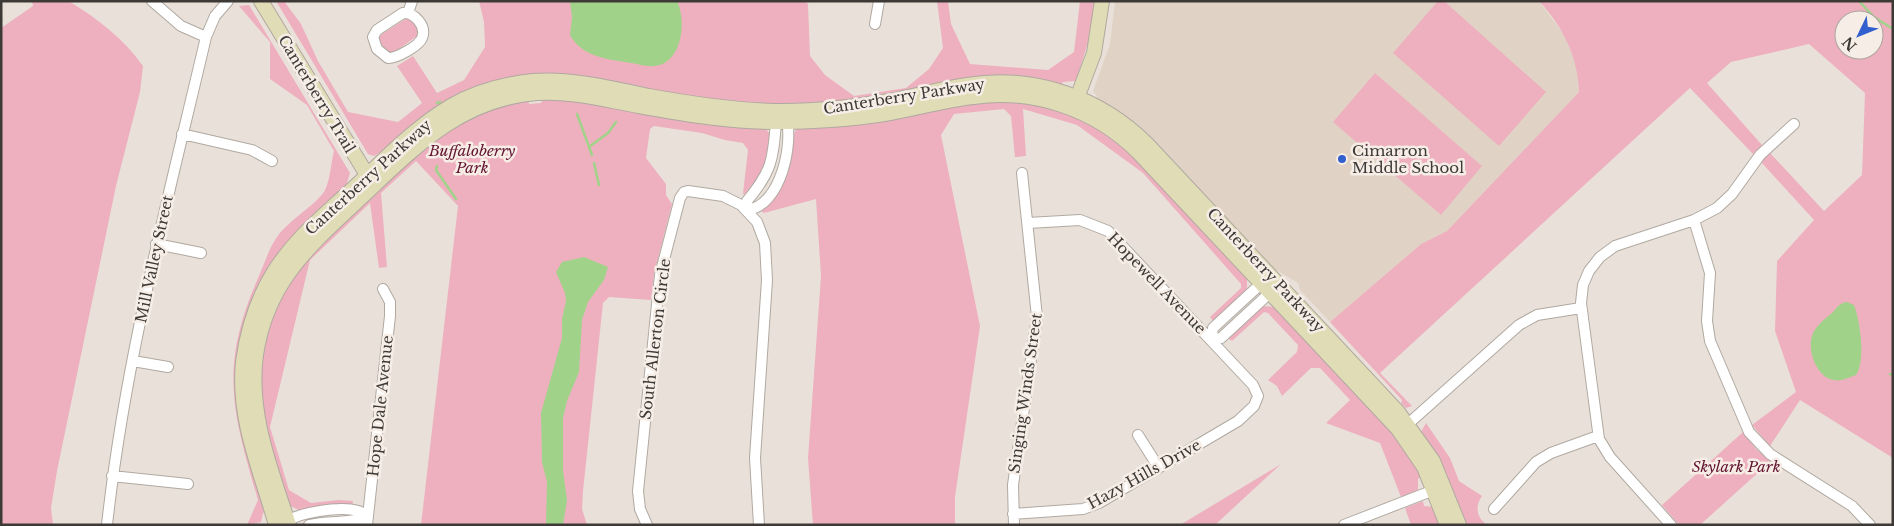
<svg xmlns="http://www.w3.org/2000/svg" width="1894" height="526" viewBox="0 0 1894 526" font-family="'Libre Baskerville',serif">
<rect width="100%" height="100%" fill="#e9e1d9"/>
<path fill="#e0d3c5" d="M 1115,1 L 1539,1 L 1565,36 L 1578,70 L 1579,92 L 1447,231 L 1421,244 L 1330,322 L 1300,290 L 1298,283 L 1263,262 L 1094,101 L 1097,96 L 1093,91 L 1110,44 Z"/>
<path fill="#eeb0be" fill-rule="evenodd" d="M 32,1 C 40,1 65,0 70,2 C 97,18 125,40 143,66 L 140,92 L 116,186 L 57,471 L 51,508 L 53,525 L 1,525 L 1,28 L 33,6 Z
M 276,1 L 284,1 L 301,24 L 318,61 L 348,112 L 398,122 L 422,103 L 397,66 L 413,56 L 437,93 L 464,80 L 485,47 L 484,22 L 479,1 L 805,1 L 808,4 L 810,56 L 825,75 L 854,96 L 906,88 L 929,69 L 943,48 L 937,1 L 948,1 L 951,24 L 970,64 L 1048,70 L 1074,52 L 1080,1 L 1094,1 L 1094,4 L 1089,39 L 1076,81 L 1063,82 L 1060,88 L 792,107 L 490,86 L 383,156 L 379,153 L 374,156 L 368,154 Z
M 1438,1 L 1444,1 L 1546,92 L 1499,146 L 1393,53 Z
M 1539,1 L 1893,1 L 1893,458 L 1800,400 L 1770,446 L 1752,425 L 1796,392 L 1775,331 L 1777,261 L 1814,220 L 1761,162 L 1770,153 L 1824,211 L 1862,175 L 1865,93 L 1809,44 L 1731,62 L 1707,83 L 1762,145 L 1753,154 L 1690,88 L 1380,373 L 1412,406 L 1406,408 L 1401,403 L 1402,400 L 1330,322 L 1421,244 L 1447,231 L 1579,92 C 1578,57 1563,27 1539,1 ZM 1844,20 L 1874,20 L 1874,50 L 1844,50 Z
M 249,5 L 350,173 L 347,183 L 350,186 L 250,314 L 268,511 L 263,513 L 261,522 L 247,525 L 258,500 C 232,411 219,367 258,278 C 264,265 269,248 277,237 C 289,220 313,207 324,192 C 330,182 331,163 334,151 L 307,105 L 270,79 L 270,42 L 239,6 Z
M 407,18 C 414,21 419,29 417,36 L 393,53 L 388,53 L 379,41 L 379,36 Z
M 1375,73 L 1482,166 L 1441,215 L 1333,122 Z
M 543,97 L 765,128 L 770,134 L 764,170 L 744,195 L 743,193 L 748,150 L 743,143 L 725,140 L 702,133 L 654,126 L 650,129 L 646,158 L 666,184 L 666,195 L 672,204 L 654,274 L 651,300 L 609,297 L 603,303 L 583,491 L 582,509 L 587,525 L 421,525 L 458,206 L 416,161 L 381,193 L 387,267 L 379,268 L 370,203 L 310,260 L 270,427 L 289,490 L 311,503 L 339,500 L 353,501 L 352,507 L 301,511 L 286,504 L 258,395 L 264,335 L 292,272 L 412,156 L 461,119 L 528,98 L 529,104 L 541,103 Z
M 991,99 L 1051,105 L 1115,136 L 1190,217 L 1196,219 L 1247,274 L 1247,291 L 1214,322 L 1210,317 L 1241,288 L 1241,284 L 1143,173 L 1077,125 L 1023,109 L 1026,156 L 1015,157 L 1011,116 L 1004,109 L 954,114 L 941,135 L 980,326 L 955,497 L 955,525 L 813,525 L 808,458 L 821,276 L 816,199 L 764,213 L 761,211 L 790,160 L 792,136 L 798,127 Z
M 1262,306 L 1278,307 L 1398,438 L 1423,476 L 1418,479 L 1418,490 L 1401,497 L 1380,443 L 1326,423 L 1350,400 L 1320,368 L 1311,368 L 1282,396 L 1277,386 L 1268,380 L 1297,352 L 1298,345 L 1268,313 L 1264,312 L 1232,341 L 1228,338 Z
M 1426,423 L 1450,458 L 1459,481 L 1482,496 C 1475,506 1476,517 1487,525 L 1465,525 L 1430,446 L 1421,432 Z
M 1743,432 L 1756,449 L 1771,461 L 1700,525 L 1679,525 L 1662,505 Z
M 1281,464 L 1215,525 L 1180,525 Z
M 1423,501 L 1424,506 L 1435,507 L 1442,525 L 1411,525 L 1405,508 Z"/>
<path fill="#a1d28a" d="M 570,1 L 677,1 C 687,21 682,64 654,66 C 647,67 638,64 631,63 C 607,59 582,57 570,35 L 572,17 Z
M 584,257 L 608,267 L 604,280 L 588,302 L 582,320 L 579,372 L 567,401 L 563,418 L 563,471 L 567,500 L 563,525 L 546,525 L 547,482 L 542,462 L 541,413 L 562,338 L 562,319 L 566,301 L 565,293 L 556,272 L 562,262 Z
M 1847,302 L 1854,305 C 1860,320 1866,361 1856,375 C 1850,377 1841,382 1834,380 C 1817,378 1807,351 1812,336 C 1815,326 1825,319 1832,313 C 1837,308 1839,303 1847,302 Z"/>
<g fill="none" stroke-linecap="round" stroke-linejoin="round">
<path stroke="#a1d28a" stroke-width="2.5" d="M 1859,1 L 1874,17 L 1893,29
M 437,103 L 440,102
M 577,114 L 592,155
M 589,147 L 608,133 L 616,122
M 594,163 L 599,185
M 437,166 L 436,170 L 456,199
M 1890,374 L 1893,376"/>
<defs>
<path id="street" d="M 152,1 L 181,26 L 206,37
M 403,13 C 414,12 427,26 422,38 C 419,46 397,58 388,58 L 377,49 L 373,37 L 377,30 Z
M 408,13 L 412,1
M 875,24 L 879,1
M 182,134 L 252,150 L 272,161
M 747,210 C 781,206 794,143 786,116
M 747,210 L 747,201 C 772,171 773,160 776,122 L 779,118
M 1694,220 L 1710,273 L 1707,321 L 1710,341 L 1749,432 L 1770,454 L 1852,506 L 1870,525
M 1028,223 L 1080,220 L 1108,231 L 1253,385 L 1258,396
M 156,244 L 201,253
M 1266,279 L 1213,328 L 1211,339 L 1221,338 L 1274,289
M 133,361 L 168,367
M 1408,424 L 1519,325 L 1537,315 L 1581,308
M 1138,435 L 1159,468
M 112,476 L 188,484
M 1494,509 L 1536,462 L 1551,453 L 1598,436
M 1013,514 L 1083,509 L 1099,503 L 1238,421 L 1254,406 L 1258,396
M 283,524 C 296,512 341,506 358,511 C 361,511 365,515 368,517
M 107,525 C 125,360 168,199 206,37 L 215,16 L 228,1
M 309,525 C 329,520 349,524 368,517
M 367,525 L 390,316 L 390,302 L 383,289
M 647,525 L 640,509 L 638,491 L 660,275 L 680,198 L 684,192 L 688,191 L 723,196 L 741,205 L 757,222 L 765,243 L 767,280 L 755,458 L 759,525
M 1014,525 L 1013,485 L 1037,317 L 1022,173
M 1344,525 L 1434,490
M 1671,525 L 1610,457 L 1599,439 L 1581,303 L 1583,285 L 1589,271 L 1600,257 L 1615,246 L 1694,220 L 1717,208 L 1732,194 L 1760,155 L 1794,124"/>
<path id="secondary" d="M 261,1 L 372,183
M 1074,106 L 1094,53 L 1102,1
M 276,525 C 261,472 237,418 243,362 C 247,331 256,302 272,275 C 294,238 329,211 361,181 C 389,155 417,126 451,106 C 475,92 505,84 533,81 C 572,78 611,88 649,96 C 693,104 739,111 784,111 C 819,111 854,107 889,101 C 915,96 941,89 967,85 C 1034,74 1100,97 1148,145 L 1398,412 L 1433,461 L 1459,525
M 289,525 C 271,470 248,413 256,355 C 267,279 313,243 365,194 C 417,145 462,99 537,93 C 572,91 605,100 639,106 C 688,115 738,123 788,122 C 822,121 856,119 890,113 C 918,108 945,100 973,97 C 1033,88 1095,109 1138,152 L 1398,429 L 1424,467 L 1447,525"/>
</defs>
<use href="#street" stroke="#b0a9a1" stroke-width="12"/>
<use href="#secondary" stroke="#b0a9a1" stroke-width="16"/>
<use href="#street" stroke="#fff" stroke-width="10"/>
<use href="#secondary" stroke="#e0dcb6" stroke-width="14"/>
</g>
<circle fill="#325fce" stroke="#f6eee6" stroke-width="2" cx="1342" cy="159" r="5"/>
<g text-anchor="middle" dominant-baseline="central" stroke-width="5" stroke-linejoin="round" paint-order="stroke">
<g font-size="15" fill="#3c3936" stroke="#f6eee6">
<text transform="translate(317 94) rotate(59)">Canterberry Trail</text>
<text transform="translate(904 96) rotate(-9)">Canterberry Parkway</text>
<text transform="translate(368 177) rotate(-42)">Canterberry Parkway</text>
<text transform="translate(154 259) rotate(-78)">Mill Valley Street</text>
<text transform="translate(1266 270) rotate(47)">Canterberry Parkway</text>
<text transform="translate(1157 283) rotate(46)">Hopewell Avenue</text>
<text transform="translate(655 339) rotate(-83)">South Allerton Circle</text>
<text transform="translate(1025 393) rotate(-82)">Singing Winds Street</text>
<text transform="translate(380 406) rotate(-84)">Hope Dale Avenue</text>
<text transform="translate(1144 474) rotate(-29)">Hazy Hills Drive</text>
</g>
<g font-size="15" font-style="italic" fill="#621431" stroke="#f6eee6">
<text x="472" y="150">Buffaloberry<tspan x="472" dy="17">Park</tspan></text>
<text x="1736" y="466">Skylark Park</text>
</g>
<g font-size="15" fill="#3c3936" stroke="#f6eee6" text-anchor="start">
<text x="1352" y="150">Cimarron<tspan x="1352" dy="17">Middle School</tspan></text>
</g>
</g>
<rect width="1894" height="526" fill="none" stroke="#3c3936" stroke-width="5"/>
<g transform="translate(1859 35) rotate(227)"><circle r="24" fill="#f6eee6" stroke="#aca6a0"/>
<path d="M0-4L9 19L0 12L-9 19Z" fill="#325fce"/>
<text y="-8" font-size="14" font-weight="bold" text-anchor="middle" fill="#3c3936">N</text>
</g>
</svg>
